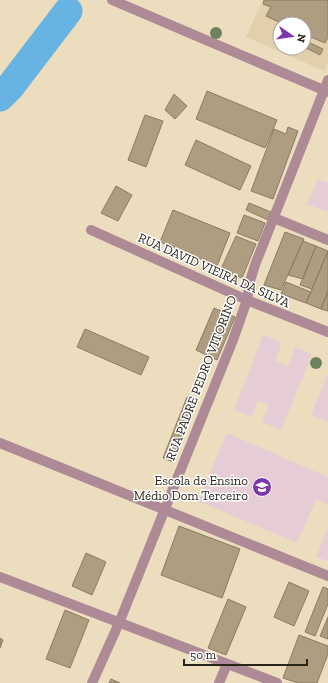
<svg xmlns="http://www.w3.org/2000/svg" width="328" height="683" viewBox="0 0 328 683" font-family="'Zilla Slab',serif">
<rect width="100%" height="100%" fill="#ebddbe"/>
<path fill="#e1d0ab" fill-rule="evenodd" d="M 263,0 L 328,0 L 328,62 L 324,71 L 246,37 ZM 280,24 L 304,24 L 304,48 L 280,48 Z"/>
<path fill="#e6cdd5" d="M 318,179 L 328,183 L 328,212 L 307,204 Z
M 263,335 L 282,343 L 275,361 L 288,366 L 295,347 L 312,354 L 281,430 L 262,422 L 269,405 L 258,401 L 251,417 L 234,410 Z
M 328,373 L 328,422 L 311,415 Z
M 227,433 L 328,477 L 328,504 L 316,500 L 297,543 L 198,501 Z
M 328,527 L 328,561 L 316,557 Z"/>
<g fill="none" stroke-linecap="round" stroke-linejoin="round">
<path stroke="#67b4e2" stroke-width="29" d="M 0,97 L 10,87 L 68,11"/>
</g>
<path fill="#af9d82" stroke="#8c7b61" d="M 264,0 L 328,0 L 328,37 L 325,43 L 304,34 L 304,24 L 283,24 L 266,16 L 271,7 L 263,4 Z
M 304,40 L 323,49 L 320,55 L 304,47 Z
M 207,91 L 277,120 L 265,148 L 196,119 Z
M 174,94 L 187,106 L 175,119 L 165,110 Z
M 145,115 L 163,121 L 146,167 L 128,160 Z
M 288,127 L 298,131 L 273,199 L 251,191 L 274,129 L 286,134 Z
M 196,140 L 251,166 L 240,190 L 185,165 Z
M 116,186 L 132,195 L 118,221 L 101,213 Z
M 249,203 L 271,212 L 268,220 L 246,210 Z
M 173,210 L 230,233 L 217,266 L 160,242 Z
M 244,215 L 265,223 L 258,241 L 237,233 Z
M 285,232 L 304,239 L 281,290 L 264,285 Z
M 236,236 L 256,244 L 242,278 L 221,269 Z
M 303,241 L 316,246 L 303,279 L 288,275 Z
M 316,246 L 328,251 L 312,289 L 300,285 Z
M 328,251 L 328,291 L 321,309 L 306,303 Z
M 286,282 L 311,292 L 306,303 L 281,294 Z
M 328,291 L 328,311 L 321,309 Z
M 214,308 L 235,317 L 217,360 L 196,350 Z
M 85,329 L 149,357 L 141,375 L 77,347 Z
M 187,397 L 197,401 L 173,462 L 163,458 Z
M 179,526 L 240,549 L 222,598 L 161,575 Z
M 86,553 L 106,562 L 92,595 L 72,586 Z
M 289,582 L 309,591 L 294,626 L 274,617 Z
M 323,587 L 328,589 L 328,604 L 315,636 L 305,632 Z
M 228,599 L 246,607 L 226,655 L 208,648 Z
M 65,610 L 89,620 L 70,668 L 46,659 Z
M 328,617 L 328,639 L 320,636 Z
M 299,635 L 328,646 L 328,654 L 317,683 L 298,683 L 283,678 Z
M 0,638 L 3,640 L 0,648 Z
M 111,679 L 120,683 L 109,683 Z"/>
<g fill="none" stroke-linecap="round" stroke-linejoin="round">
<path stroke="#ad8a96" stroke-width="10" d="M 112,0 L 328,92
M 274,218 L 328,240
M 91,230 L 247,300 L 328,332
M 0,443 L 328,576
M 0,577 L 277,683
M 92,683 L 119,623 L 233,340 L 247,300 L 250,281 L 255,265 L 328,80
M 219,683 L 227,664"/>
</g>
<g fill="#6e815f">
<circle cx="216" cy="33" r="6"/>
<circle cx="316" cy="363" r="6"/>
</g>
<defs>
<symbol id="school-disc" viewBox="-11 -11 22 22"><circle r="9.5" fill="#7b37ab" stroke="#fff"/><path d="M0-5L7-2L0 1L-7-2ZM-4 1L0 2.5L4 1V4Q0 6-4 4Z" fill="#fff"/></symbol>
</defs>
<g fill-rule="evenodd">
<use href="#school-disc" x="251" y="476" width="22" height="22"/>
</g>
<g text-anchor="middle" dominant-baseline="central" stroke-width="3" stroke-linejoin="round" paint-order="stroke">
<g font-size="13" fill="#292418" stroke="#fff">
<text transform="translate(214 270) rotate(24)">RUA DAVID VIEIRA DA SILVA</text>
<text transform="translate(201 378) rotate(-69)">RUA PADRE PEDRO VITORINO</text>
</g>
<g font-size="13" fill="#292418" stroke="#fff" text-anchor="end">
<text x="248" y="480">Escola de Ensino<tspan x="248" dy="15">Médio Dom Terceiro</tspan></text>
</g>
</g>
<g transform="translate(292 36) rotate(103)"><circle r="19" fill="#ffffff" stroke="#a9a7a3"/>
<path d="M0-3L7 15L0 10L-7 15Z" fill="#7b37ab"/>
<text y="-6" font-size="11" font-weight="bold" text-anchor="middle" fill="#292418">N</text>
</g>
<path d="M184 659v6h123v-6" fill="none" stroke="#292418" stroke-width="2"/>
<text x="190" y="659" font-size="12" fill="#292418" stroke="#ffffff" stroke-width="3" paint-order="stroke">50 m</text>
</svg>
